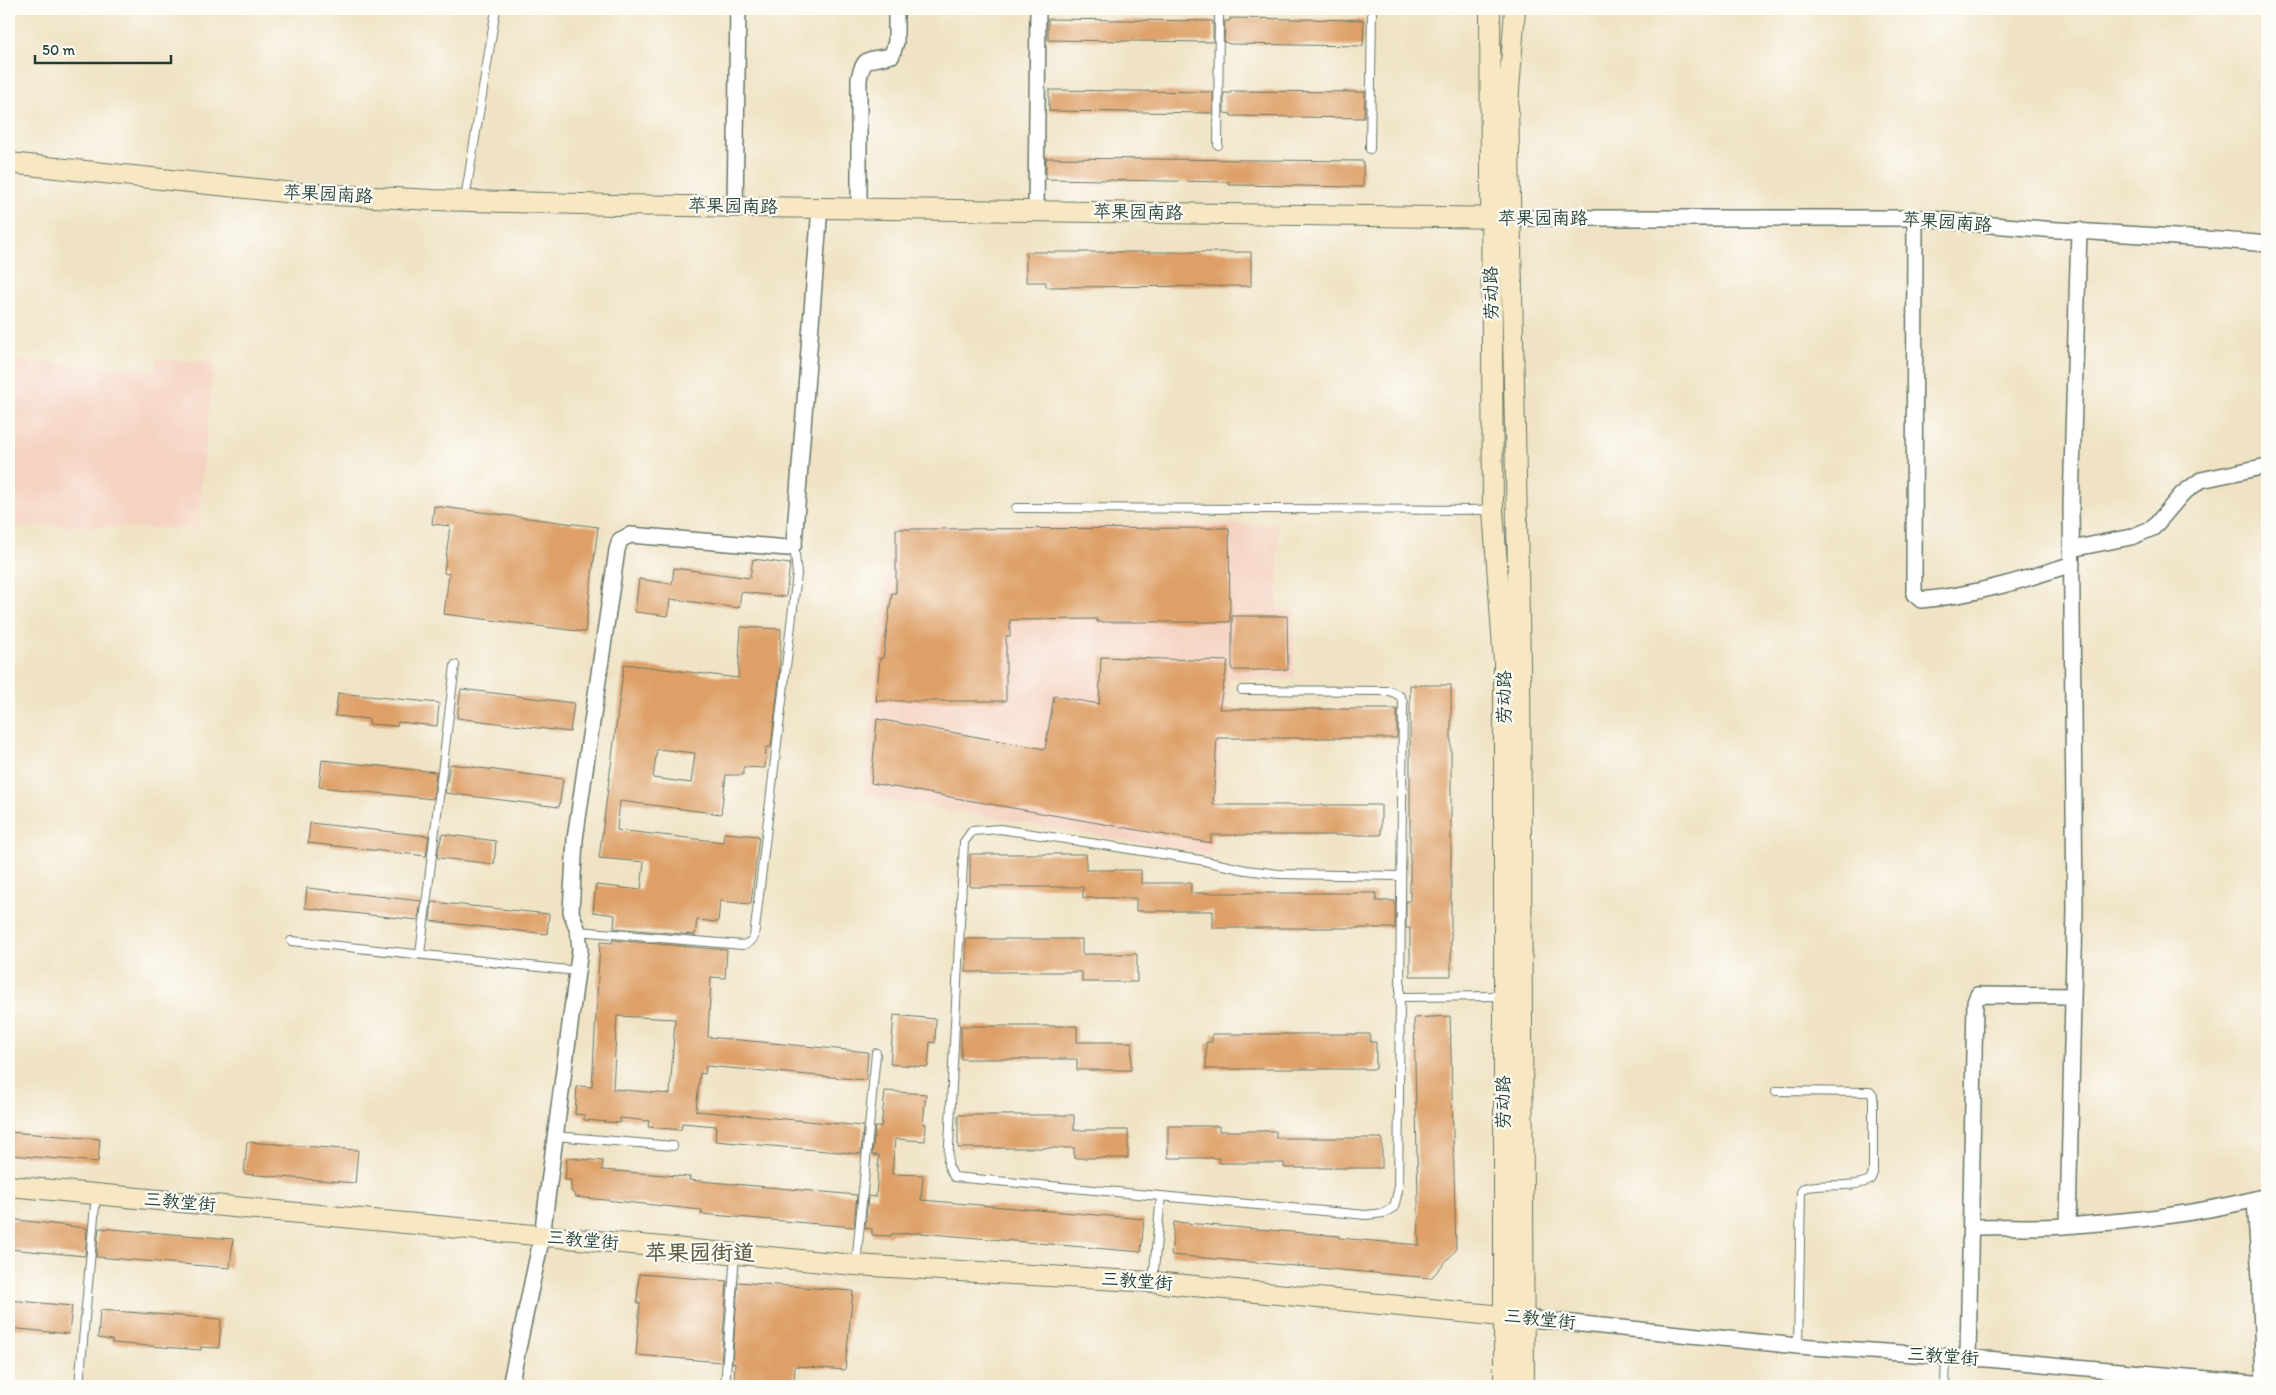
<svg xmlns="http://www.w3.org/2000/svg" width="2276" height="1395" viewBox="0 0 2276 1395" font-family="Itim,'LXGW WenKai TC',sans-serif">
<rect width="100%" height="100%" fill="#fdfcf7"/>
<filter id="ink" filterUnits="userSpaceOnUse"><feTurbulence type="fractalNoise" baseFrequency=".02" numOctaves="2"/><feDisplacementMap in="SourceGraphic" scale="10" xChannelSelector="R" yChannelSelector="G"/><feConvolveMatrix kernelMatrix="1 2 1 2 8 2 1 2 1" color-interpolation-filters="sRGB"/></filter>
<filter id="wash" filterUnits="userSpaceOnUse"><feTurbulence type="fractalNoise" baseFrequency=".0096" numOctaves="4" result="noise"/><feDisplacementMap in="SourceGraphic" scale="20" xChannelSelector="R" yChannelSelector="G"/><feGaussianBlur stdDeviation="1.12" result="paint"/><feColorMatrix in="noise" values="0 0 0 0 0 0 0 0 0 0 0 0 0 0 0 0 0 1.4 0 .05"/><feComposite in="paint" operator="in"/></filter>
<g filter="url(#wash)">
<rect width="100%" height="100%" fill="#f0e3c5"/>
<path fill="#f5d3c2" d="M 9,330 L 12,330 L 13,360 L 155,371 L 157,358 L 213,363 L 198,529 L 9,525 Z
M 1278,524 L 1278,611 L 1294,611 L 1294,678 L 1228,679 L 1211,855 L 863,795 L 893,525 Z
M 1355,1379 L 1355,1386 L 1280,1386 Z"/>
<g id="blocks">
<path fill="#dea067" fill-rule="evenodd" d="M 1230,18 L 1364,20 L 1363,46 L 1230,44 L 1224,42 L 1225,21 L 1230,21 Z
M 1048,19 L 1213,21 L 1213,42 L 1048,40 Z
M 1049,90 L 1213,92 L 1213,113 L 1049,111 Z
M 1231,91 L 1365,92 L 1364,118 L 1231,116 L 1231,114 L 1224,113 L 1224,93 L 1231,93 Z
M 1046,158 L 1363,161 L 1363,187 L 1229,185 L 1229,182 L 1046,179 Z
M 1026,252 L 1251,252 L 1251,286 L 1046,287 L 1046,282 L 1026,282 Z
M 434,506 L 598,527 L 585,632 L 444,614 L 449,574 L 444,573 L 450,526 L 432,524 Z
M 1229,528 L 1230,622 L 1097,622 L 1097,619 L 1010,620 L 1010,636 L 1006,636 L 1006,701 L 876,701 L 880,658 L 883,658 L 892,593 L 896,593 L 896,529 Z
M 753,559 L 790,564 L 786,597 L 741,592 L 739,608 L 670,599 L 668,616 L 635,612 L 639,579 L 672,584 L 674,568 L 750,578 Z
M 1232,616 L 1287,616 L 1288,670 L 1232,670 Z
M 741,627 L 781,629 L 779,680 L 771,747 L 766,747 L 765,768 L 743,767 L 743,775 L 726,775 L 721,814 L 620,801 L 617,830 L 723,842 L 724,833 L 759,836 L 751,904 L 720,901 L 718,922 L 697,920 L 695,935 L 614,928 L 615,915 L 593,912 L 596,885 L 641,890 L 644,862 L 599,858 L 624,664 L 738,678 ZM 657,749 L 695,753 L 691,783 L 653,778 Z
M 1101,657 L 1228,661 L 1219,709 L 1397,709 L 1397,738 L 1217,738 L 1213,805 L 1381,805 L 1381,835 L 1211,835 L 1211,843 L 871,783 L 877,719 L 1045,749 L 1054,696 L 1099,704 Z
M 1410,685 L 1451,685 L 1451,976 L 1410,976 L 1410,928 L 1406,928 L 1406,901 L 1410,901 Z
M 461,689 L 574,703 L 570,732 L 457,718 Z
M 338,693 L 439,703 L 437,726 L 398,722 L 397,726 L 369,724 L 369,719 L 335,716 Z
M 322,760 L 436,772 L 433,799 L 319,787 Z
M 450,764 L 563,779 L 559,807 L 445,793 Z
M 310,823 L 429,836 L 426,856 L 308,843 Z
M 442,834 L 496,841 L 494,864 L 439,858 L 437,857 Z
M 970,854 L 1086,854 L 1086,870 L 1141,870 L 1141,883 L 1191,883 L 1191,893 L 1376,893 L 1376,901 L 1395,901 L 1395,928 L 1213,928 L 1213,911 L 1136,911 L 1136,898 L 1083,898 L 1083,887 L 970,887 Z
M 307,888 L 421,901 L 418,920 L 305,908 Z
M 432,902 L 549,914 L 547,934 L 430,921 Z
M 966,939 L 1082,939 L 1082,954 L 1137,954 L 1137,982 L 1082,982 L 1082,972 L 966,972 Z
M 612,940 L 727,950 L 725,978 L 711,977 L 708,1037 L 868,1052 L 866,1080 L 706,1066 L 705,1074 L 700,1073 L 696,1111 L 863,1126 L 861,1154 L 715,1141 L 716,1126 L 682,1123 L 681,1130 L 648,1127 L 649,1121 L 620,1118 L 620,1123 L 584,1120 L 584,1115 L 575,1114 L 577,1086 L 592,1087 L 600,942 L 612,943 ZM 617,1016 L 675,1019 L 670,1094 L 613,1089 Z
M 894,1015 L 936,1019 L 935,1043 L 930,1042 L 928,1067 L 890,1064 Z
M 1450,1016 L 1456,1250 L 1431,1278 L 1171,1255 L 1174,1222 L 1339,1236 L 1339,1238 L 1419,1245 L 1414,1018 Z
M 961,1026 L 1077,1026 L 1077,1042 L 1132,1042 L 1131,1070 L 1077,1070 L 1077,1059 L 961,1059 Z
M 1212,1034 L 1370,1034 L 1370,1042 L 1376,1042 L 1376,1069 L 1206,1069 L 1206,1042 L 1212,1042 Z
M 885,1091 L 926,1094 L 923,1124 L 926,1124 L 925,1141 L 895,1139 L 892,1174 L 923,1175 L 921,1200 L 1144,1219 L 1141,1252 L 920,1233 L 891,1234 L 891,1236 L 872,1235 L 872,1229 L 865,1228 L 868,1196 L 876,1197 L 879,1155 L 872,1155 L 875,1127 L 881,1127 Z
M 958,1115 L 1074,1115 L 1074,1130 L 1128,1130 L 1128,1158 L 1074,1158 L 1074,1148 L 958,1148 Z
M 1168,1126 L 1219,1126 L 1219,1131 L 1276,1131 L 1276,1138 L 1382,1138 L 1382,1168 L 1284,1168 L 1284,1163 L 1219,1163 L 1219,1158 L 1168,1158 Z
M 9,1132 L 100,1139 L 98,1162 L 9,1155 Z
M 247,1142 L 358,1150 L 355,1183 L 244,1174 Z
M 567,1158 L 603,1161 L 602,1170 L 690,1177 L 689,1180 L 857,1195 L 854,1227 L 701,1214 L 702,1210 L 576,1197 L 571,1190 L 571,1180 L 565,1180 Z
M 9,1219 L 87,1228 L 85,1256 L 9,1249 Z
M 99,1228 L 233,1239 L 230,1268 L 96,1257 Z
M 639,1274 L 727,1281 L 721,1362 L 636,1355 L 640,1303 L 637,1303 Z
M 738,1282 L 853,1291 L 845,1370 L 795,1366 L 794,1386 L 734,1386 L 735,1363 L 732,1363 Z
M 9,1300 L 72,1306 L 69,1334 L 9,1328 Z
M 100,1310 L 221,1319 L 219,1348 L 201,1347 L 201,1350 L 112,1343 L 112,1340 L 98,1338 Z"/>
</g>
</g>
<g filter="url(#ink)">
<use href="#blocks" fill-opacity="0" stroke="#687767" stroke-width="1"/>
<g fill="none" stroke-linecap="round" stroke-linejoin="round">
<defs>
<path id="lane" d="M 1218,145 L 1219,9
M 1370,149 L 1372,9
M 465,199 L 496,9
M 1016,508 L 1492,510
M 1242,690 L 1390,691 L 1400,696 L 1403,702 C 1401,865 1399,1028 1398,1191 L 1394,1207 L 1384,1213 L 1366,1215 L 954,1177 L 948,1165 L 964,842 L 972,831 L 1000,829 L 1200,860 L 1246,870 L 1279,874 L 1400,876
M 578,931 L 743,945 L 750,942 L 754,937 L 797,574 L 794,544
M 291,941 L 577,971
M 420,954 L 455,665
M 1399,997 L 1503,996
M 1776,1091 L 1870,1092 L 1873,1096 L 1873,1173 L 1870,1180 C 1850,1189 1825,1182 1804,1188 L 1801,1192 L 1798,1346
M 555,1136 L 673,1146
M 856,1265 L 876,1053
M 1153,1281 L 1161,1196
M 79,1386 L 96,1194
M 725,1386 L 735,1254
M 1945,1386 L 1946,1356"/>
<path id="street" d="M 735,206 L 738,9
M 859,208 L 859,79 C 864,53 871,62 892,55 L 896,42 L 896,9
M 1036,210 L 1038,9
M 1509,218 L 1924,218 C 2037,232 2153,233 2267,244
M 1915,218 L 1914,594 L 1921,600 C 1974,595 2021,581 2072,564
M 2071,549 L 2131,537 L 2153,528 L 2182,494 L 2201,480 L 2267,466
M 2255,1200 L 2260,1278 L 2264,1386
M 2068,1225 L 2075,909 L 2071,506 L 2079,230
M 1972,1227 C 2002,1226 2033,1228 2064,1226 C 2132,1221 2201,1214 2267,1196
M 1523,1318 L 1798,1346 L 1987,1359 L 2264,1384
M 1968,1357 L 1975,1002 L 1978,995 L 2073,996
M 510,1386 L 542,1236 L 580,949 L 578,931 L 571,912 L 575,839 L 617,550 L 620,540 L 630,535 L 788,548 L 794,544 L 820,207"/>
<path id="secondary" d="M 1490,9 L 1493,510 L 1504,662 L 1504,1386
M 1515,9 L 1508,105 L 1520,663 L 1524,1386
M 9,163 L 294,193 L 434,200 L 616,205 L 1509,218
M 9,1186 L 855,1265 L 1153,1282 L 1523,1318"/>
</defs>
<use href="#lane" stroke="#687767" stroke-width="10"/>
<use href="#street" stroke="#687767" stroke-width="18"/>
<use href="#secondary" stroke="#687767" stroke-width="22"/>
<use href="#lane" stroke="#fff" stroke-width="8"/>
<use href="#street" stroke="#fff" stroke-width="15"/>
<use href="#secondary" stroke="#f7e8c3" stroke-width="20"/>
</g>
</g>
<g text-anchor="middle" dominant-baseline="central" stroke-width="4.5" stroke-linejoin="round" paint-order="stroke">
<g font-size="18" fill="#1f3d34" stroke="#fdfcf7">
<text transform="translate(328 194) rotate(3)">苹果园南路</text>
<text transform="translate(733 206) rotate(1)">苹果园南路</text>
<text transform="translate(1138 212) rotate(1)">苹果园南路</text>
<text x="1543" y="218">苹果园南路</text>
<text transform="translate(1947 222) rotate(4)">苹果园南路</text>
<text transform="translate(1491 293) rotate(-91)">劳动路</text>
<text transform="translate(1504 697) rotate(-90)">劳动路</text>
<text transform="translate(1503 1102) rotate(-90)">劳动路</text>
<text transform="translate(180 1202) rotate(5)">三教堂街</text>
<text transform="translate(583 1240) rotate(5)">三教堂街</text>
<text transform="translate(1137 1281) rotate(4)">三教堂街</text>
<text transform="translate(1540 1319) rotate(6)">三教堂街</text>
<text transform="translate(1943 1356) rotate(4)">三教堂街</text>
</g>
<g font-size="22" font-weight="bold" fill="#626046" stroke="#fdfcf7">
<text x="700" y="1252">苹果园街道</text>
</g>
</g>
<rect width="2276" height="1395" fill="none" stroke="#fdfcf7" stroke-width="30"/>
<path d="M35 55v8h136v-8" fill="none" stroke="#1f3d34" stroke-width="2.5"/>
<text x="42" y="55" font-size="15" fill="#1f3d34" stroke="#fdfcf7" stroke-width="4" paint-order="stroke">50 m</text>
</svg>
